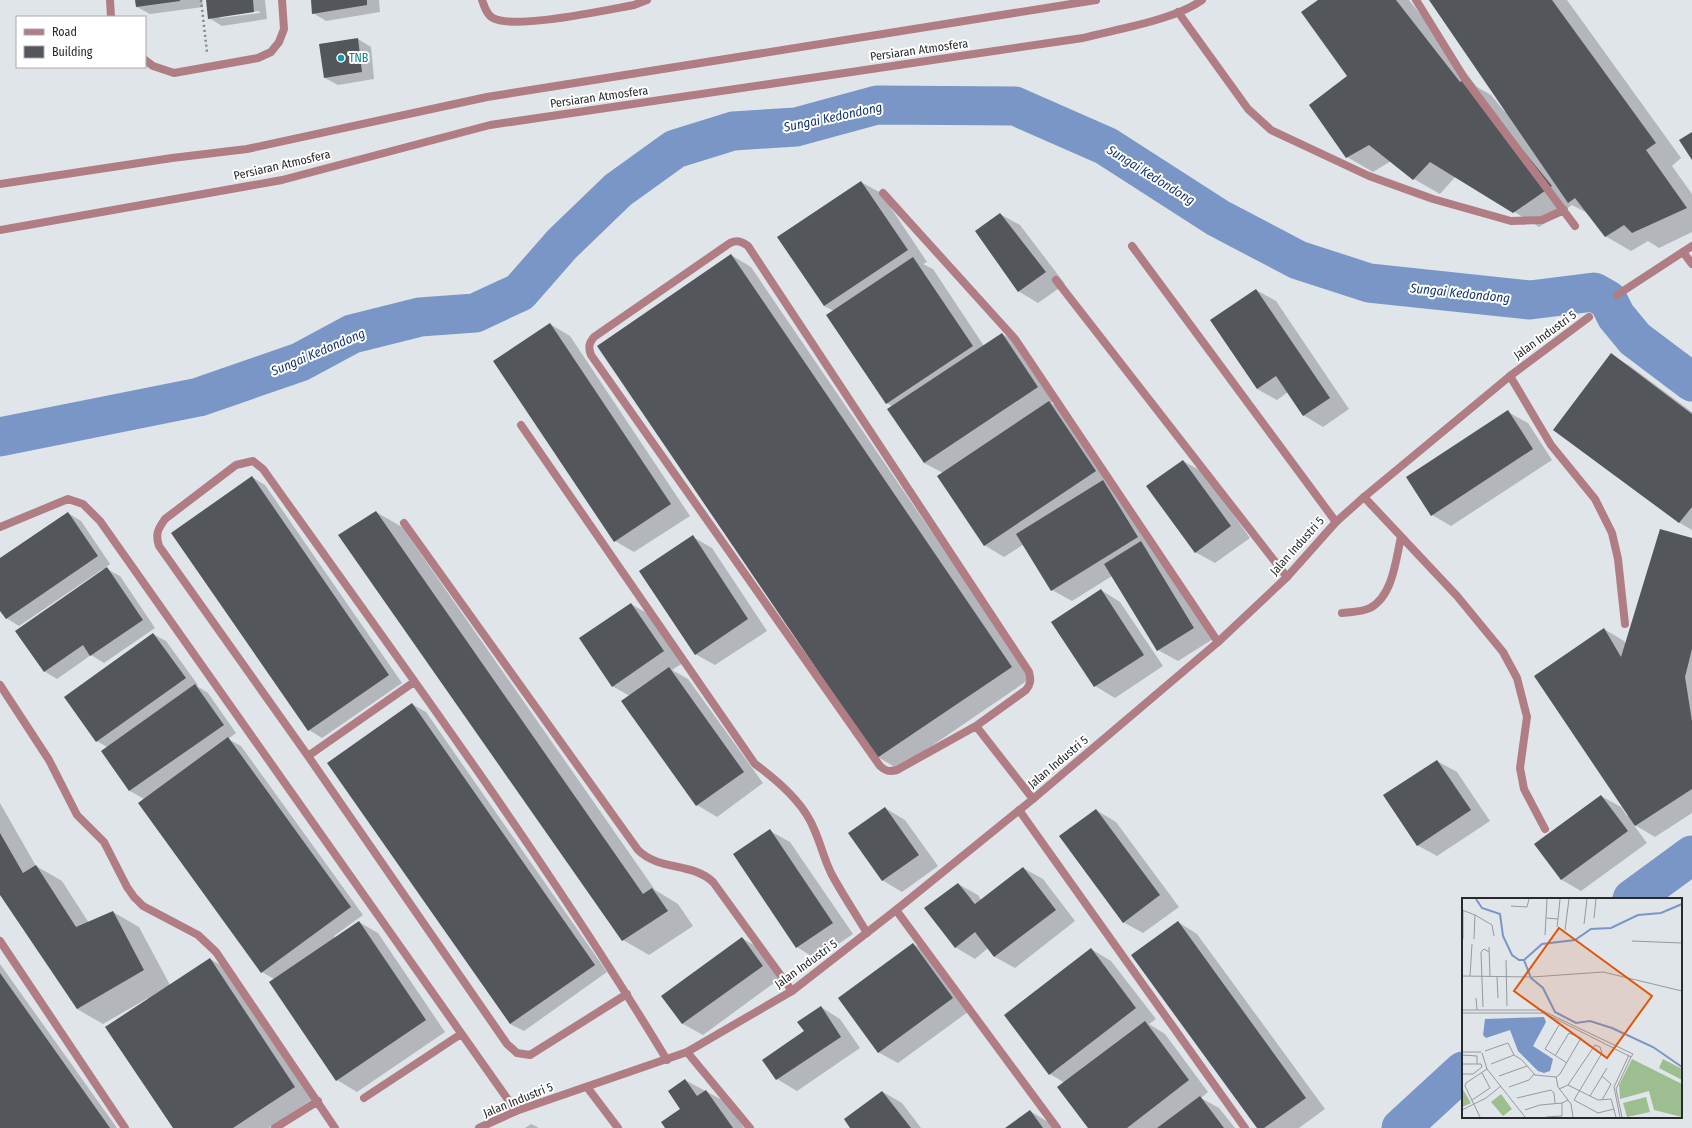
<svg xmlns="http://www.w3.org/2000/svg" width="1692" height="1128" viewBox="0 0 1692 1128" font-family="'Fira Sans Condensed',sans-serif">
<rect width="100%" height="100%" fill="#e0e5ea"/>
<path fill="#0003" fill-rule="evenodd" d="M 136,0 L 202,0 L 203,7 L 150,14 L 137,7 Z
M 207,0 L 265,0 L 267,19 L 222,26 L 209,18 ZM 259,11 L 260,13 L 220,18 L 220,16 Z
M 312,0 L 379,0 L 380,12 L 326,21 L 313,13 Z
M 1320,0 L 1409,0 L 1477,87 L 1491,95 L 1505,112 L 1506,111 L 1431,0 L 1567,0 L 1681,158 L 1672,166 L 1692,194 L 1692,232 L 1659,248 L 1648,241 L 1631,251 L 1605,236 L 1589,214 L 1572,205 L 1539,227 L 1456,176 L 1440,194 L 1414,179 L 1391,161 L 1373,172 L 1347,157 L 1349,76 Z
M 358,39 L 371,47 L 374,79 L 338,85 L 325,78 L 321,45 Z
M 861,182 L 881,193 L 927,262 L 923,264 L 933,269 L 984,346 L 1002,334 L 1022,345 L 1057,399 L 1051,403 L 1068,413 L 1213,639 L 1178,661 L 1158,650 L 1112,576 L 1072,601 L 1052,590 L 1024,544 L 1004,557 L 984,545 L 943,473 L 924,463 L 893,407 L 887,403 L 834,311 L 824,306 Z
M 1000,214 L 1020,225 L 1065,284 L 1038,303 L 1018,291 Z
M 731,255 L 751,267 L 1031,678 L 898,769 L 878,757 Z
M 1256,290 L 1276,301 L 1349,409 L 1323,427 L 1303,415 L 1288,392 L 1277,400 L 1257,389 Z
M 550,324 L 570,336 L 690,516 L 634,552 L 615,541 Z
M 1611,355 L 1630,366 L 1692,412 L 1692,530 L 1680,523 L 1555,430 Z
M 1508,412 L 1528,423 L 1552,460 L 1451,526 L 1432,515 Z
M 1183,461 L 1203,472 L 1250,538 L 1215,563 L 1195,552 Z
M 252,477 L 265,485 L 402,683 L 322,738 L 309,730 L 172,533 Z
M 376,512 L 402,527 L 655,890 L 678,904 L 693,926 L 649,955 L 623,940 Z
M 68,513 L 81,521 L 110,564 L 105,568 L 120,576 L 155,628 L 104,663 L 91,655 L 57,679 L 44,671 L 104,571 L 103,569 L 19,626 L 6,618 L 0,609 L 0,559 Z
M 693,537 L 712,548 L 767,631 L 715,665 L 695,654 Z
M 1692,539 L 1692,813 L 1655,837 L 1633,824 L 1647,843 L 1581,891 L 1562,880 L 1601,796 L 1621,807 L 1627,816 L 1628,815 L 1604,629 L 1624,641 L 1626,644 Z
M 1101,590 L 1120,602 L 1163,666 L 1115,698 L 1095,686 Z
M 631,604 L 650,615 L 683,663 L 672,670 L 688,679 L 763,783 L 717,817 L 697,805 L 622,701 L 630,696 L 612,686 Z
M 153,634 L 166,641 L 198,685 L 197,686 L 208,693 L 236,733 L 228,739 L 241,746 L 363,915 L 334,936 L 335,938 L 359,922 L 378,933 L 445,1032 L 357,1092 L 337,1080 L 274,979 L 262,972 L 144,799 L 130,791 L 102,751 L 107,747 L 97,741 L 65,697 Z
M 412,704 L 426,712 L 607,972 L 524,1031 L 510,1024 Z
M 1437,761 L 1457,772 L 1490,821 L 1437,856 L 1417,845 Z
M 0,803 L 36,866 L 62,881 L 89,923 L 113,912 L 139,927 L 170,985 L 210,959 L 229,970 L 314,1098 L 269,1128 L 174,1128 L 148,998 L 103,1024 L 77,1009 L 0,893 Z
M 885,808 L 905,820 L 938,866 L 902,892 L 882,880 Z
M 1096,810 L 1116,822 L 1179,907 L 1143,933 L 1123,922 Z
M 770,831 L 790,842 L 853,934 L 816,959 L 797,947 Z
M 1023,868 L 1043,879 L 1075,921 L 1015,968 L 995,957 L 988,948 L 975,959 L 955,947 L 958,884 L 978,895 L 981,900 ZM 969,899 L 972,899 L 978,908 Z
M 1178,922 L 1197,934 L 1325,1109 L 1299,1128 L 1259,1128 Z
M 742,938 L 762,950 L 782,977 L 703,1035 L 683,1024 L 663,996 Z
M 913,944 L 933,955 L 972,1009 L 898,1063 L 878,1052 Z
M 1091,949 L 1111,961 L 1156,1019 L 1149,1024 L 1165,1034 L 1208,1092 L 1201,1098 L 1219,1108 L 1235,1128 L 1089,1128 L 1065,1083 L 1050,1074 Z
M 0,964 L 117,1128 L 0,1128 Z
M 821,1007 L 840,1019 L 860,1048 L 797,1091 L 777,1079 L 764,1060 L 805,1032 Z
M 685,1080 L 726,1102 L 744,1128 L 667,1128 L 682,1109 Z
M 883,1092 L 902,1103 L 921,1128 L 852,1128 Z
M 1030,1111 L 1050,1123 L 1054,1128 L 1007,1128 Z
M 531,1124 L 539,1128 L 525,1128 Z"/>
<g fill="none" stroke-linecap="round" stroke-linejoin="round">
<path stroke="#7996c7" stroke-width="39" d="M 0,437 L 199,397 L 300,362 L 352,334 L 420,317 L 475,313 L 520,292 L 562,244 L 618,190 L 675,149 L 733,131 L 796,127 L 877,105 L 1015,106 L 1106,146 L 1218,218 L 1298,260 L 1369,283 L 1530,300 L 1594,292 L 1608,300 L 1616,316 L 1635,339 L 1692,382
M 1632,899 L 1692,855
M 1401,1128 L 1463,1071"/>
</g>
<path fill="#53565b" d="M 135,0 L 180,0 L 180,1 L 136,7 Z
M 206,0 L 253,0 L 254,12 L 208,19 Z
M 311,0 L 367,0 L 367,5 L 312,14 Z
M 1318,0 L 1396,0 L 1460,82 L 1465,79 L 1552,186 L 1513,213 L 1430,162 L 1413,180 L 1369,145 L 1346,158 L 1309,105 L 1347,76 L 1301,12 Z
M 1429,0 L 1552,0 L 1656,143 L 1646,150 L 1687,208 L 1632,233 L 1624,225 L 1605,237 L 1575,198 L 1568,203 Z
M 358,38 L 362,72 L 324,78 L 319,44 Z
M 1692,132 L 1692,160 L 1679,140 Z
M 861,181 L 908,250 L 824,306 L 777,237 Z
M 1000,213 L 1046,272 L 1018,292 L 975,231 Z
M 731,254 L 1012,667 L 877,758 L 597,346 Z
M 913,257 L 973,346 L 886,404 L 826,315 Z
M 1256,289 L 1330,398 L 1303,416 L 1276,376 L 1257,389 L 1210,320 Z
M 550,323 L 671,504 L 614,542 L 493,361 Z
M 1002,333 L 1038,387 L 924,463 L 887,409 Z
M 1611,353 L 1692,414 L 1692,507 L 1679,523 L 1553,430 Z
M 1049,401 L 1096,471 L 984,546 L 937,476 Z
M 1508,410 L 1533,449 L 1431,516 L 1406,477 Z
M 1183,460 L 1231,526 L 1195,553 L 1146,486 Z
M 252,476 L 389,675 L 308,731 L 171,533 Z
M 1103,480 L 1138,537 L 1051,591 L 1016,534 Z
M 376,511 L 643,894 L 652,888 L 668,911 L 622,941 L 338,535 Z
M 68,512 L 98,556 L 6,619 L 0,611 L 0,558 Z
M 1660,529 L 1692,538 L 1692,649 L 1685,677 L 1692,721 L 1692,789 L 1635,826 L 1534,676 L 1604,628 L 1621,657 Z
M 693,535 L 748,619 L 695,655 L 639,571 Z
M 1141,541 L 1194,628 L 1157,651 L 1104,564 Z
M 107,567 L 143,620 L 90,656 L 83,645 L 44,672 L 15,631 Z
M 1101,589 L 1144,655 L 1094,687 L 1051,622 Z
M 631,603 L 664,651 L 612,687 L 579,638 Z
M 153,633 L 186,678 L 96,742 L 64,697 Z
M 669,667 L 744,772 L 696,806 L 621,701 Z
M 195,684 L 224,725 L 129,791 L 101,751 Z
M 412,703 L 595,965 L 510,1024 L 327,763 Z
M 228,737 L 351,907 L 261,973 L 138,803 Z
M 1437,760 L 1471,810 L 1417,846 L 1383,795 Z
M 1601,795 L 1628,831 L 1561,880 L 1534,844 Z
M 885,807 L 919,855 L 882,881 L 848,833 Z
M 1096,809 L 1160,895 L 1123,923 L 1059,836 Z
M 770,829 L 833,923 L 796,948 L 733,854 Z
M 0,833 L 23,873 L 36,865 L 76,927 L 113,911 L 144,970 L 77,1009 L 0,895 Z
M 1023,867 L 1056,910 L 994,957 L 975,932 L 955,948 L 924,908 L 958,883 L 975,904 Z
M 359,921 L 426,1020 L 336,1081 L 269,982 Z
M 1178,921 L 1306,1098 L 1264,1128 L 1257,1128 L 1131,955 Z
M 742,937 L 763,966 L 682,1024 L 661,996 Z
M 913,943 L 953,998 L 878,1053 L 838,998 Z
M 1091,948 L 1136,1008 L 1049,1075 L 1004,1015 Z
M 210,958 L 295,1087 L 233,1128 L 173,1128 L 105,1027 Z
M 0,973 L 110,1128 L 0,1128 Z
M 821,1006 L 841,1037 L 776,1080 L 762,1060 L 804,1031 L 797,1022 Z
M 1145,1021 L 1189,1080 L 1127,1128 L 1088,1128 L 1057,1087 Z
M 685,1079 L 697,1096 L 706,1090 L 733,1128 L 665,1128 L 661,1122 L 680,1109 L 668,1091 Z
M 882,1091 L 911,1128 L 850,1128 L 844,1119 Z
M 1200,1096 L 1224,1128 L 1157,1128 Z
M 1030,1110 L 1043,1128 L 1005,1128 Z"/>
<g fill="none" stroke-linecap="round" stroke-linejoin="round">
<path stroke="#84878b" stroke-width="2.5" stroke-dasharray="2 3" stroke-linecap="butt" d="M 201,0 L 207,52"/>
<path stroke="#b07d85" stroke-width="8" d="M 1416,0 L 1465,79 L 1575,226
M 1178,12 L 1248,109 L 1271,130 L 1369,176 L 1433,199 L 1511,221 L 1542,220 L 1564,210
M 883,193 L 1015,339 L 1218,642
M 1132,246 L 1336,522
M 1683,252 L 1692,264
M 1056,280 L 1287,577
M 1510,376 L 1551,445 L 1595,499 L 1612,533 L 1618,559 L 1625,624
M 521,425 L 755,764 C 777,780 804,803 814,829 C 821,844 824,860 832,875 C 843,895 855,913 867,933
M 1364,497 L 1457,596 L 1503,652 L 1517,678 L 1527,717 L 1520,768 L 1524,789 L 1545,829
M 404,523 L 638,850 C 659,871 692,862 713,882 L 792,991
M 0,527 L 68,499 L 83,504 L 100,521 L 516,1111
M 1342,613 C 1351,612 1362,612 1370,608 C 1393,596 1396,559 1401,537
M 0,685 L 49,760 L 77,815 L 104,842 L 127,887 L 134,897 L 143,906 L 198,935 L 216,952 L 335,1128
M 976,726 L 1026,690 C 1031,684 1031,680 1029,672 L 748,246 C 741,241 737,240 730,243 L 594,337 C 589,343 588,347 591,355 L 880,766 C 885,771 889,772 897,770 L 976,726 L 1033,799
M 308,756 L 414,682
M 1019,810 L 1245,1128
M 896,910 L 1057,1128
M 0,941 L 125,1128
M 627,994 L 530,1055 L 517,1053 L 507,1044 L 308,756 L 159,546 C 155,534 158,529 165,519 L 236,465 L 253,461 L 263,469 C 401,663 543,855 667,1060
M 687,1052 L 750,1128
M 587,1087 L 618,1128
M 364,1098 L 461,1034
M 275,1128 L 318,1101"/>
<path stroke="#b07d85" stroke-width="8" d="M 110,0 L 111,17
M 482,0 C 484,6 487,15 493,18 C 514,30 606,10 634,5 L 647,0
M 145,60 L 153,66 L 174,73 L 258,58 L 271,52 L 279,42 L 284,29 L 282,0
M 1617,295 L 1692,246
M 479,1128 L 516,1111 L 687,1052 L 792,991 L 896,910 L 1033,799 L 1218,642 L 1287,577 L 1336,522 L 1364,497 L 1510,376 L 1589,317"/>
<path stroke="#b07d85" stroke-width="8" d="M 0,184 L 172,158 L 247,149 L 487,97 L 1096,0
M 0,230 L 282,180 L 490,125 L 1083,38 C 1117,29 1175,20 1202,0"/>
</g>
<circle fill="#0f9aa8" stroke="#fff" stroke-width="1.5" cx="341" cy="58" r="4"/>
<g text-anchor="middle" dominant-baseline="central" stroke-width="4" stroke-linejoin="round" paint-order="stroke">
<g font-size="12" fill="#27292b" stroke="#fff">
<text transform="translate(919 50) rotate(-8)">Persiaran Atmosfera</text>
<text transform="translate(599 97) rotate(-8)">Persiaran Atmosfera</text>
<text transform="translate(282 165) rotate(-13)">Persiaran Atmosfera</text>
<text transform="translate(1545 335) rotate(-36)">Jalan Industri 5</text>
<text transform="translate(1297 546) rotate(-48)">Jalan Industri 5</text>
<text transform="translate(1058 762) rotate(-40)">Jalan Industri 5</text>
<text transform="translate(806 964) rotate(-36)">Jalan Industri 5</text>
<text transform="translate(518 1100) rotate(-22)">Jalan Industri 5</text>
</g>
<g font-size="12" fill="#0d838f" stroke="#fff" text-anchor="start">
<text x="349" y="58">TNB</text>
</g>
<g font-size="13" font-style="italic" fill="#113570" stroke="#fff">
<text transform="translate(833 117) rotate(-12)">Sungai Kedondong</text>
<text transform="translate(1151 175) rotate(32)">Sungai Kedondong</text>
<text transform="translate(1460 293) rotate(6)">Sungai Kedondong</text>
<text transform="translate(318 352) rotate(-23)">Sungai Kedondong</text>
</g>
</g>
<g transform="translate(1462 898)">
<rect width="220" height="220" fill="#e0e5ea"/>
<path d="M 170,161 L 220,186 L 220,219 L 192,212 L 187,193 L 158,201 L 157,187 ZM 201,161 L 220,171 L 220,182 L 197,170 ZM 0,190 L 9,205 L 0,209 ZM 39,196 L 50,211 L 41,218 L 29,204 ZM 184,199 L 188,214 L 165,219 L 161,205 Z" fill="#9dbe91"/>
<path d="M 82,119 L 84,124 L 71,148 L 91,161 L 88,173 L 82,175 L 76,173 L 56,153 L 48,132 L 24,140 L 21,137 L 23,121 Z" fill="#7996c7"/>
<path fill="none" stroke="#7996c7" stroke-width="2" d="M 14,1 L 20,10 L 38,16 L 41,38 L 50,57 L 57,62 L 62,62 L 69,80 L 81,90 L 93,114 L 114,125 L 128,123 L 150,130 L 191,149 L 220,169M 62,62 L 80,46 L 113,42 L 129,31 L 149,30 L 176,17 L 199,15 L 220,6"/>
<path fill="none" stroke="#969a9e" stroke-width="1" d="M 49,8 L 65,9 L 67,1M 0,12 L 13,17 L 12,41M 13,17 L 30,27 L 32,38M 84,20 L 96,21 L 95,29M 132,20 L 134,1M 96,21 L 98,1M 122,26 L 125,1M 103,32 L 107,1M 83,37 L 85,1M 1,41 L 1,12M 170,43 L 220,45M 27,49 L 28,79M 44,62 L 45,108M 0,78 L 68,79M 8,78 L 10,46M 35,79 L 36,100M 70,79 L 141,74 L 220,93M 14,100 L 15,112M 21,109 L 19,54 L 22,51 L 27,54M 0,112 L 79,112 L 171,156 L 169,159M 0,115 L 82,115 L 169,159M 97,127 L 83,151 L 105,165M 23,153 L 46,145 L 52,157 L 60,162 L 73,177 L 94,179M 0,154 L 19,154M 20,155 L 25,171 L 63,219M 0,157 L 15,158 L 15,166M 93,158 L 107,135 L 119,140 L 98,176 L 94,179M 0,166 L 19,166 L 20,169 L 11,176 L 0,176M 29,166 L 52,157M 37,178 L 65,168M 140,178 L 149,186 L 140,202M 94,179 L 96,189 L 109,206 L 111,219M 106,187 L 136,202 L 149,201 L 154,219M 47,189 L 67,182 L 72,176M 97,191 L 106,187 L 133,147 L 138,149 L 140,155 L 112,202 L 136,215 L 152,211M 128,198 L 145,170M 55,200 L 89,192 L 92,195 L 93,205M 10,202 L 28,190 L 20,175M 0,212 L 24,200 L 39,188M 63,212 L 78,207 L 100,205 L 106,202M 18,219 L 3,188 L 4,185 L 25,171M 84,219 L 100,218 L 100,205M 158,219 L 152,189 L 167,157M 160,219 L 154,191 L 169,159"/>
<path fill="#de570e" fill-opacity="0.15" stroke="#de570e" stroke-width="2" d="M 97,30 L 190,98 L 145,160 L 52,93 Z"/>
<rect width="220" height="220" fill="none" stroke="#27292b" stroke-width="2"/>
</g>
<rect x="16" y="16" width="130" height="52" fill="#ffffff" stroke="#a9a9aa"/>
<rect x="24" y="29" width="20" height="6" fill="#b07d85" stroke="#a9a9aa"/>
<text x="52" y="36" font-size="12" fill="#27292b">Road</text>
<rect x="24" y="46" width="20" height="12" fill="#53565b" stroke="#a9a9aa"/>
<text x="52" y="56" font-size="12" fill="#27292b">Building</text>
</svg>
